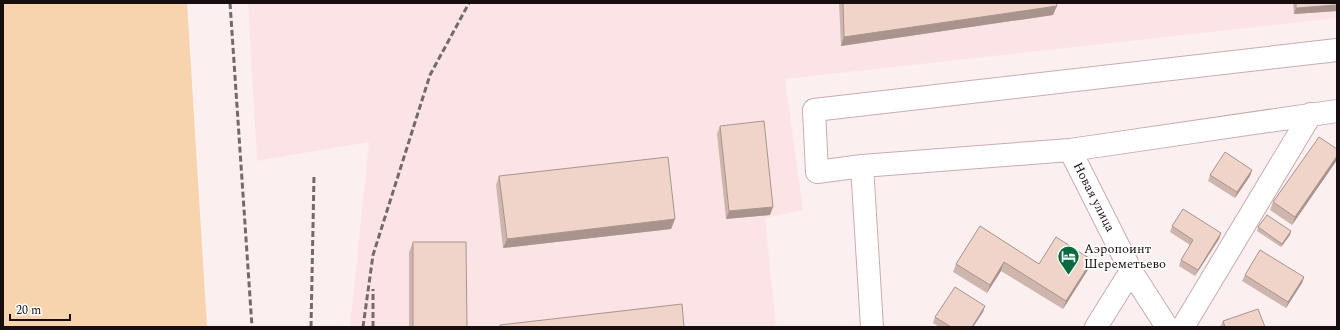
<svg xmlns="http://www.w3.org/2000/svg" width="1340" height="330" viewBox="0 0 1340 330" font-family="Spectral,serif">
<rect width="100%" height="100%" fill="#fceff0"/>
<path fill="#fce4e6" d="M 248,3 L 1337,3 L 1337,18 L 785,79 L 803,210 L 765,218 L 776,327 L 350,327 L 369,142 L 257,161 Z"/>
<path fill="#f7d4ad" d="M 3,3 L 187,3 L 207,327 L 3,327 Z"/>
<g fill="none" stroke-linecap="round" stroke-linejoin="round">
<defs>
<path id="minor" d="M 1070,150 L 1131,271 L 1167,327
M 862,166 L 1070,150 L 1337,111
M 872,327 L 862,166 L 817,172 L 814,110 L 1337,50
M 1096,327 L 1131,271
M 1183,327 L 1311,114"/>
</defs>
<use href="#minor" stroke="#c9acaf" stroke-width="24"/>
<use href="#minor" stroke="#fff" stroke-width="22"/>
<path stroke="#74696a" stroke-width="3" stroke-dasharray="6 3" stroke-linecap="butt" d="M 230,3 L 252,327
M 311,327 L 314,176
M 363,327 L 373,255 L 430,75 L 469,3
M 373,327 L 373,289"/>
</g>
<path fill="#ceb6ae" d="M 839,3 L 1056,3 L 1053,15 L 841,46 Z
M 1293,3 L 1337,3 L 1337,11 L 1294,14 Z
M 720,126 L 770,215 L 726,219 L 717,134 Z
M 1337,149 L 1337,160 L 1292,225 L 1270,210 L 1273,202 Z
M 1252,170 L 1250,176 L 1235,198 L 1208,181 L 1210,175 Z
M 499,176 L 675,219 L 671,229 L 503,248 L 496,185 Z
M 980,226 L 1039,264 L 1089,268 L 1063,309 L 1001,271 L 987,293 L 953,272 L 956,264 Z
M 1172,226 L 1221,233 L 1219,239 L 1195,276 L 1179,266 L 1181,260 L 1190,245 L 1170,232 Z
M 1258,227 L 1290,235 L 1281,247 L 1257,231 Z
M 413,242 L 467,327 L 409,327 L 409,252 Z
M 1245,275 L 1304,277 L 1302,283 L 1286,308 L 1242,281 Z
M 985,306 L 983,312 L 973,327 L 939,327 L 933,323 L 935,317 Z
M 1223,321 L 1265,327 L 1220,327 Z"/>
<path fill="#a8948d" d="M 1337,5 L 1337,11 L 1294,14 L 1296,8 Z
M 1057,6 L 1053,15 L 841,46 L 844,37 Z
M 1337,156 L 1337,160 L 1292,225 L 1295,217 Z
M 1252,170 L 1250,176 L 1235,198 L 1237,192 Z
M 773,207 L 770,215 L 726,219 L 729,211 Z
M 675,219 L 671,229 L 503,248 L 507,239 Z
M 1291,231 L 1290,235 L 1281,247 L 1282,244 Z
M 1221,233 L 1219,239 L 1195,276 L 1198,270 Z
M 1092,260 L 1089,268 L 1063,309 L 1066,301 Z
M 1004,262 L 1001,271 L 987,293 L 990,285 Z
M 1304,277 L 1302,283 L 1286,308 L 1288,302 Z
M 985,306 L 983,312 L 973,327 L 972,327 Z"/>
<path fill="#f0d4ca" stroke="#a8948d" d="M 843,3 L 1056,3 L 1057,6 L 844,37 Z
M 1296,3 L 1337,3 L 1337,5 L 1296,8 Z
M 764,121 L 773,207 L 729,211 L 720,126 Z
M 1319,137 L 1337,149 L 1337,156 L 1295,217 L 1273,202 Z
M 1225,152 L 1252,170 L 1237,192 L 1210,175 Z
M 668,157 L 675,219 L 507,239 L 499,176 Z
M 1183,209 L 1221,233 L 1198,270 L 1181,260 L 1193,240 L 1172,226 Z
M 1267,215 L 1291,231 L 1282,244 L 1258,227 Z
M 980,226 L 1039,264 L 1056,237 L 1092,260 L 1066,301 L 1004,262 L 990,285 L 956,264 Z
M 413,242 L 466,242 L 467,327 L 413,327 Z
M 1260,250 L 1304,277 L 1288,302 L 1245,275 Z
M 955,287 L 985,306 L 972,327 L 951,327 L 935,317 Z
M 682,304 L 684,327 L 500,327 L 500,325 Z
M 1258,309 L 1265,327 L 1225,327 L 1223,321 Z"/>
<defs>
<symbol id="hotel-pin" viewBox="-11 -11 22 30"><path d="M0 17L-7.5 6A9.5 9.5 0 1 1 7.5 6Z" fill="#0b6b40" stroke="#fff"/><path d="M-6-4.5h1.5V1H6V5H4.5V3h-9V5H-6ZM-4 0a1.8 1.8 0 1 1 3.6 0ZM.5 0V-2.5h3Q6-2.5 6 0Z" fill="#fff"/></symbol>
</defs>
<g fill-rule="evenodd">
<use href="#hotel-pin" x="1056" y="244" width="25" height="34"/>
</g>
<g text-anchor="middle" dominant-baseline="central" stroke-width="3.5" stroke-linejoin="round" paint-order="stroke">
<g font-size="13" fill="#180e0f" stroke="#fff">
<text transform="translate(1094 197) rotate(63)">Новая улица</text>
</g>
<g font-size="13" fill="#180e0f" stroke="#fff" text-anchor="start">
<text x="1084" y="249">Аэропоинт<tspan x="1084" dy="15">Шереметьево</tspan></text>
</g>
</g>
<rect width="1340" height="330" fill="none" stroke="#180e0f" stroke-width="8"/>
<path d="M10 314v6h60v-6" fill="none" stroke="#180e0f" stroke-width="2"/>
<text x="16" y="314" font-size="12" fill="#180e0f" stroke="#ffffff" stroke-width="3" paint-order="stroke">20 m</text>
</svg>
